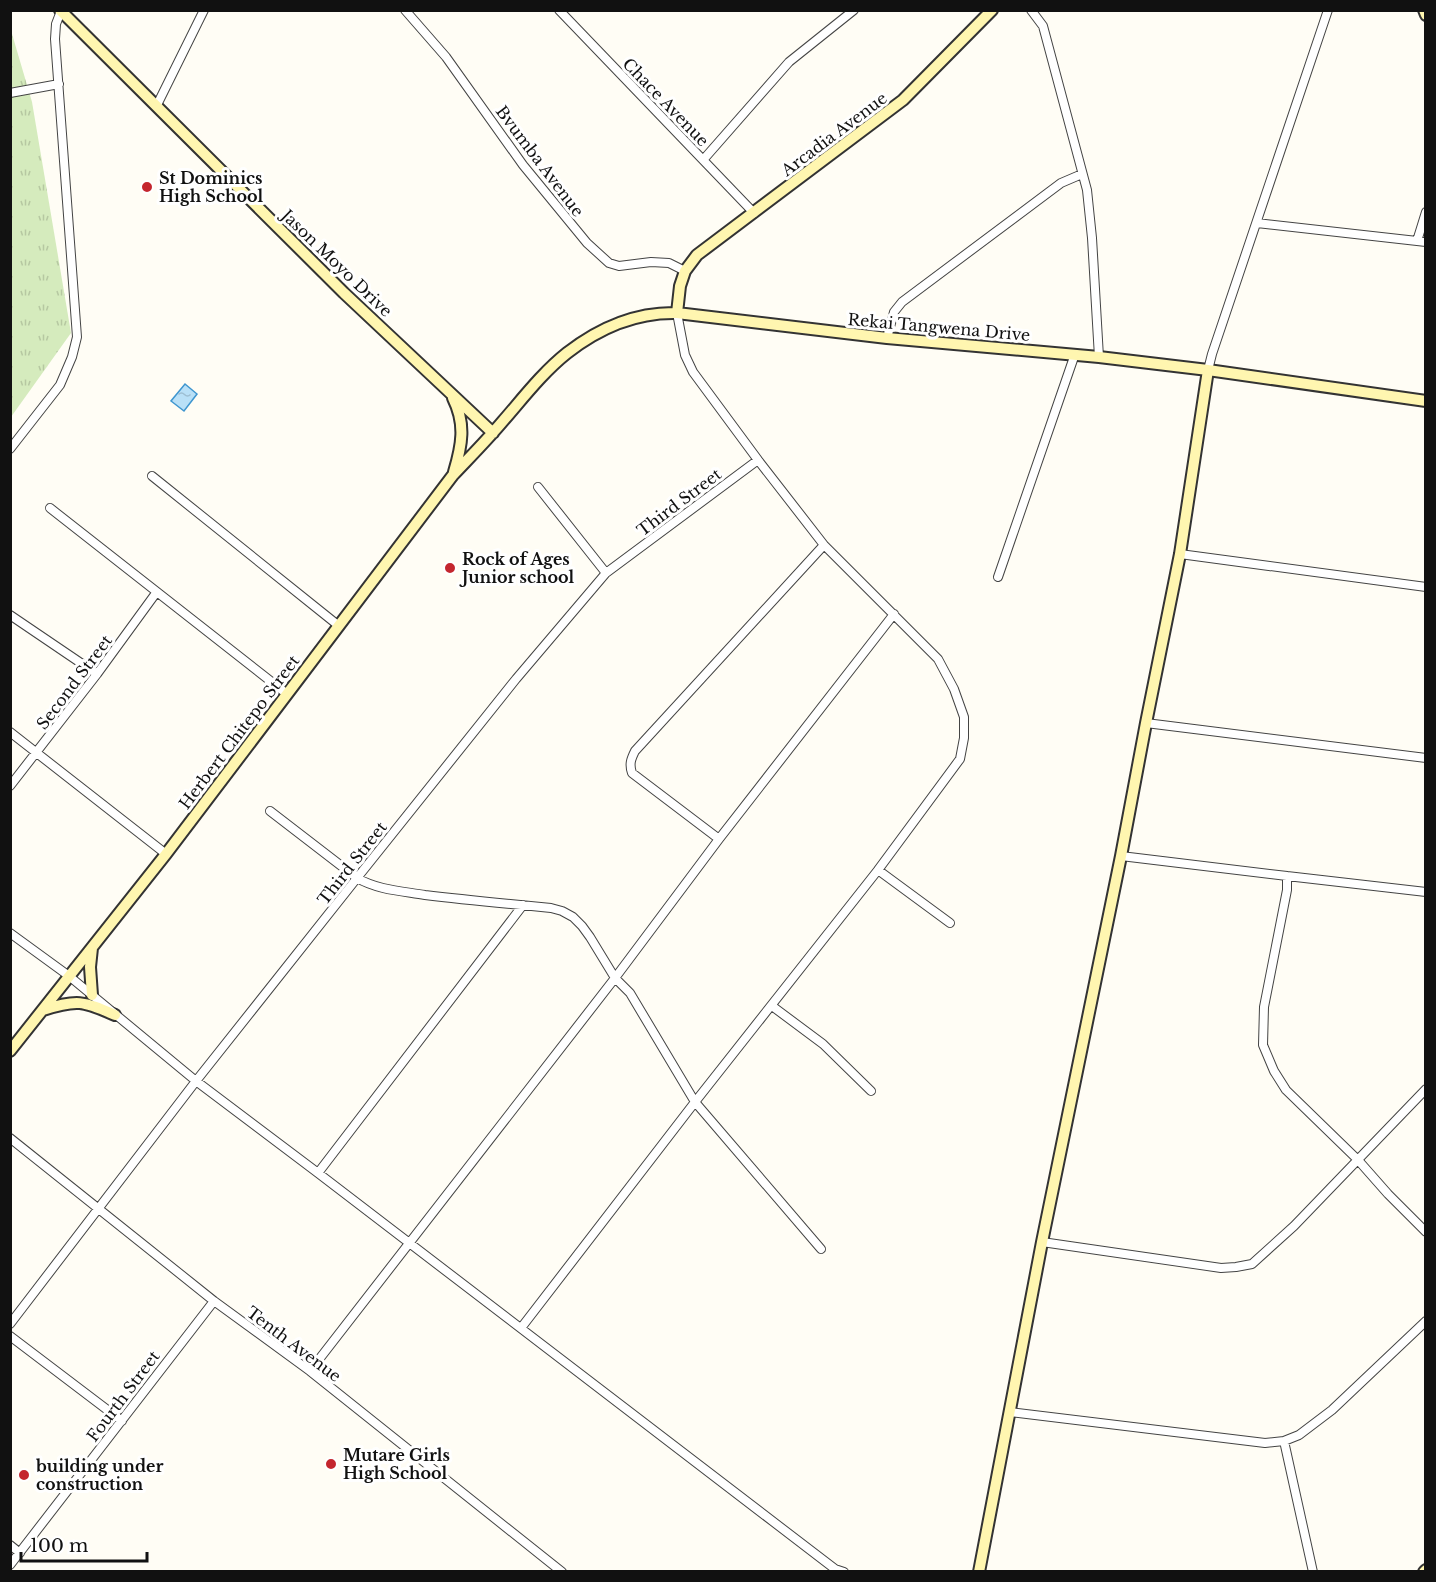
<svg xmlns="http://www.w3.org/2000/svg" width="1436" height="1582" viewBox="0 0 1436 1582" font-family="'Libre Baskerville',serif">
<defs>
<pattern id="grass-tufts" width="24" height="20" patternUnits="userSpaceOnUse" patternTransform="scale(1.5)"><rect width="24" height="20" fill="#d5ebbd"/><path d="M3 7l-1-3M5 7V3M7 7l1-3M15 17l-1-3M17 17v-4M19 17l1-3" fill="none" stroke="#b6c8a1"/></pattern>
<pattern id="water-ripples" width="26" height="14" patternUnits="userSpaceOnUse" patternTransform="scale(1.5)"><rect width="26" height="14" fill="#b9e0f7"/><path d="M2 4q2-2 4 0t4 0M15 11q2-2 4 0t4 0" fill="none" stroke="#9ebfd3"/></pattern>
</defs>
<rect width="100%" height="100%" fill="#fffdf5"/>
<path fill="url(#grass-tufts)" d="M 10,27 L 32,102 L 71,333 L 11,417 Z"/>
<path fill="url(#water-ripples)" stroke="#3f96cf" stroke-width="1.5" d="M 185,384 L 197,394 L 184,411 L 171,401 Z"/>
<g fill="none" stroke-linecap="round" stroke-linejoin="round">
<defs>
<path id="street" d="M 405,10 L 446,57 L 523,165 L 587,243 L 609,263 L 619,266 L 651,262 L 669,263 L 685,271
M 559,10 L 754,213
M 1031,10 L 1043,26 L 1087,190 L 1092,238 L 1099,357
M 10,93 L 59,84
M 157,105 L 204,10
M 703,160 L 789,62 L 854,10
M 1257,223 L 1426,242
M 1417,241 L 1426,212
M 887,338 L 894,312 L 902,302 L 1061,183 L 1082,174
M 1208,370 L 1212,354 L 1328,10
M 10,449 L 60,385 L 72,357 L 77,337 L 55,39 L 56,24 L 61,11
M 152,476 L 339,626
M 538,487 L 606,573
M 50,508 L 287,694
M 1180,554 L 1426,587
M 998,577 L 1075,354
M 10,615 L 97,674
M 1146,723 L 1426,758
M 10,732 L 166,854
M 10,786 L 97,674 L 156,593
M 270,811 L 357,878 C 378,890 401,891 425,895 C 467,900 509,904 551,908 L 562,911 L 573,917 L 582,926 L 590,937 L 615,978 L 630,993 L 695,1102 L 821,1249
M 719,839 L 632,773 C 629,764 631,759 635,751 L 824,545
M 1121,856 L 1287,876 L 1287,890 L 1264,1007 L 1263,1045 L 1274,1071 L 1286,1090 L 1358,1160 L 1388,1194 L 1426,1232
M 878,870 L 950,923
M 1287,876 L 1426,892
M 10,933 L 69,976 L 196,1081 L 318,1173 L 835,1569 L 844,1572
M 772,1006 L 823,1044 L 871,1091
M 10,1138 L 214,1301 L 310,1371 L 562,1572
M 318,1173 L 523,905
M 1042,1242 L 1221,1268 L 1236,1267 L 1252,1264 L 1294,1226 L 1426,1089
M 10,1324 L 196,1081 L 357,878 L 516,679 L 606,573 L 758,460
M 521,1328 L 695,1102 L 878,870 L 960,759 L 964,738 L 964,717 L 954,689 L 938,659 L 824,545 L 758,460 L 693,372 L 685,355 L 677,313
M 10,1336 L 122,1421
M 310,1371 L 615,978 L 719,839 L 894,614
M 1010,1412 L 1265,1443 L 1284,1441 L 1299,1435 L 1332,1410 L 1426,1321
M 1284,1441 L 1313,1572
M 10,1545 L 20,1553
M 10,1565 L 214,1301"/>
<path id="secondary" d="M 60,10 L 344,293 L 493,433
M 1424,10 L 1426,15
M 677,313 L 680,286 L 685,271 L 697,255 L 903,100 L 992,10
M 453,398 C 466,424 462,445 454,472
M 92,948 L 90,967 L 92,995
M 43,1010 C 77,999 83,1001 115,1015
M 10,1051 L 166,854 L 453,475 C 470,457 487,440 503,421 C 523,398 543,372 567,353 C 599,328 636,312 677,313 L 887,338 L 1099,357 L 1208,370 L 1426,401
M 979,1572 L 1042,1242 L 1121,856 L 1146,723 L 1180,554 L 1208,370
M 1424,1572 L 1426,1570"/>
</defs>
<use href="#street" stroke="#444" stroke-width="10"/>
<use href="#secondary" stroke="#333" stroke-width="14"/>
<use href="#street" stroke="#fff" stroke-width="8"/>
<use href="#secondary" stroke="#fff6b0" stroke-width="10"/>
</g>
<g fill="#c4262e" stroke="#fff" stroke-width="2">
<circle cx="147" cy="187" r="6"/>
<circle cx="450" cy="568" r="6"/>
<circle cx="331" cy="1464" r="6"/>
<circle cx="24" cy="1475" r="6"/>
</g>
<g text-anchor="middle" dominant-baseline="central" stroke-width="6" stroke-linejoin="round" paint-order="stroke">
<g font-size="16" fill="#111" stroke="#fff">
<text transform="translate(666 102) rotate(46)">Chace Avenue</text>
<text transform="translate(834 134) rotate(-37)">Arcadia Avenue</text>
<text transform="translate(540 161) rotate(53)">Bvumba Avenue</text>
<text transform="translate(337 263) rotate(44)">Jason Moyo Drive</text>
<text transform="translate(939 327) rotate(5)">Rekai Tangwena Drive</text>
<text transform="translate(679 502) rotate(-37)">Third Street</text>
<text transform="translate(74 682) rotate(-53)">Second Street</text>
<text transform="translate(239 732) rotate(-53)">Herbert Chitepo Street</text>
<text transform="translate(352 863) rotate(-52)">Third Street</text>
<text transform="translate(294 1344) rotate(37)">Tenth Avenue</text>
<text transform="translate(123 1396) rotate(-53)">Fourth Street</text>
</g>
<g font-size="16" font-weight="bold" fill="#111" stroke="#fff" text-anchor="start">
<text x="159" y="178">St Dominics<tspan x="159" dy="18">High School</tspan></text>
<text x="462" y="559">Rock of Ages<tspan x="462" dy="18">Junior school</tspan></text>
<text x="343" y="1455">Mutare Girls<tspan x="343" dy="18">High School</tspan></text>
<text x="36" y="1466">building under<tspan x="36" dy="18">construction</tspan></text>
</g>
</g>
<rect width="1436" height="1582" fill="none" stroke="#111111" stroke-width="24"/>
<path d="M21 1552v9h126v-9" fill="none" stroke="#111111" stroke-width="3"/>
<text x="30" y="1552" font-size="18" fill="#111111" stroke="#ffffff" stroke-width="4.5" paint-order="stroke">100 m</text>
</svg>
